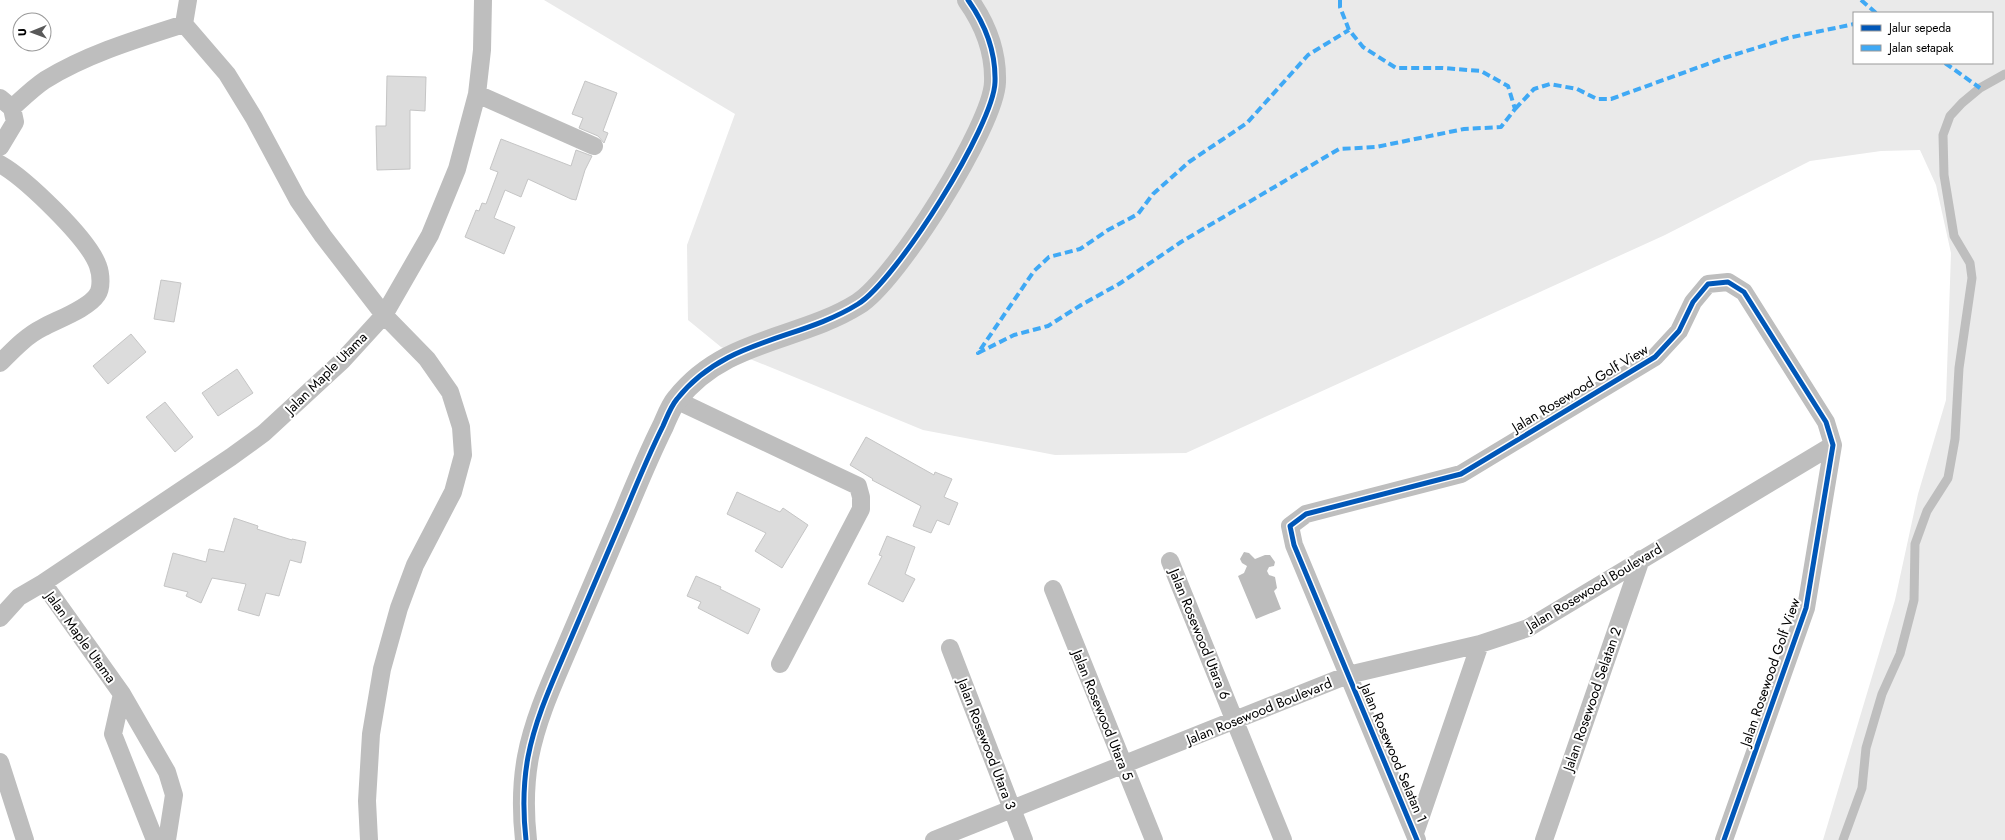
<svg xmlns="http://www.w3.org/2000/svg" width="2005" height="840" viewBox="0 0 2005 840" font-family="Jost,sans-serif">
<rect width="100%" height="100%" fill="#fff"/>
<path fill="#eaeaea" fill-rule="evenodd" d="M 544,0 L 2005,0 L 2005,840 L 1823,840 L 1895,600 L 1918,494 L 1946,400 L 1951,253 L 1936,185 L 1920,150 L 1881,151 L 1810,161 L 1665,235 L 1186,453 L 1055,455 L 923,430 L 721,347 L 688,320 L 687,245 L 735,114 ZM 1854,13 L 1992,13 L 1992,63 L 1854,63 Z"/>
<path fill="#bcbcbc" d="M 1244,552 L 1249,553 L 1255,559 L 1265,555 L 1270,555 L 1275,562 L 1274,566 L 1269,567 L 1267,571 L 1269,575 L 1275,577 L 1277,588 L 1274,591 L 1281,609 L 1256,619 L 1238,576 L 1244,573 L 1247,566 L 1242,563 L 1240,559 Z"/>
<path fill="#dcdcdc" stroke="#c5c5c5" d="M 387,76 L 426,77 L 425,111 L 410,110 L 410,169 L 377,170 L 376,126 L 386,126 Z
M 585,81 L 617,93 L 603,131 L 608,133 L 604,143 L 598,136 L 579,128 L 583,118 L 572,114 Z
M 501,139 L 571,166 L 576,150 L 592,156 L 585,170 L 576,200 L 571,199 L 528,179 L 521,197 L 505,190 L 494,218 L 515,227 L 504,254 L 465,237 L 476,210 L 479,211 L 482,203 L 486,204 L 498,172 L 490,169 Z
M 161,280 L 181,283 L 174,322 L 154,319 Z
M 131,334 L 146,352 L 108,384 L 93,366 Z
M 237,369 L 253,393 L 218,416 L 202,393 Z
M 165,402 L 193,437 L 175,452 L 146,417 Z
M 866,437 L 934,475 L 935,472 L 952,479 L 944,497 L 958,503 L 949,525 L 937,520 L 931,533 L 913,526 L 921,506 L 872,480 L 873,479 L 850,465 Z
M 737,492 L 780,512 L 783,508 L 808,525 L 782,568 L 755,551 L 766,533 L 727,514 Z
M 234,518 L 258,526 L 257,529 L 292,540 L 292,539 L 306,542 L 301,563 L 290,560 L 279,596 L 266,593 L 259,616 L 238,610 L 246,584 L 212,578 L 201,603 L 186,596 L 188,592 L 164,586 L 173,553 L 206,562 L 209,549 L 224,552 Z
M 887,536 L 915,547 L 905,574 L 915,579 L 903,602 L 868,584 L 882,556 L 879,555 Z
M 696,576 L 721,587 L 720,589 L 760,609 L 748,634 L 698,608 L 701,602 L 687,596 Z"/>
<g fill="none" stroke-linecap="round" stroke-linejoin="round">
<path stroke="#bebebe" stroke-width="9" d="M 1843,840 L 1862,788 L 1866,748 L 1882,694 L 1900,654 L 1914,600 L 1915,544 L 1927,511 L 1948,478 L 1955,439 L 1959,368 L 1972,278 L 1970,263 L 1954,236 L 1944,175 L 1943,135 L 1950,116 L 1962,103 L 1980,88 L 2005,74"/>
<path stroke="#bebebe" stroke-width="18" d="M 188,0 L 184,24 L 227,74 L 254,118 L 298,200 L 323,236 L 384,315 L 427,359 L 450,392 L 461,427 L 463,455 L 453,492 L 415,565 L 399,608 L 382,669 L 371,734 L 367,801 L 369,840
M 477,94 L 594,146
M 0,98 L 12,108 L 15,122 L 0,147
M 12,108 C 22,99 33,88 45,80 C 87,54 137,39 184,24
M 0,164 C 25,178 89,239 98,266 C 101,274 102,288 97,295 C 88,309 56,320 42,328 C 26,336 13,350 0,363
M 676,400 L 858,486 L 861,497 L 861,509 L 780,664
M 1170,561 L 1283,840
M 43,583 L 122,694 L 167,772 L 174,795 L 167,840
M 1053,589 L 1154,840
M 0,618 L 19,597 L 43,583 L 231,457 L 264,433 L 342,361 L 384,315 L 430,235 L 457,169 L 477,94 L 482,50 L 483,0
M 950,648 L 1024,840
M 122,694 L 113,734 L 155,840
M 0,762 L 25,840
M 1415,833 L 1480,644
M 934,840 L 1348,675 L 1480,644 L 1528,628 L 1833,445
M 1417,840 L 1294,545 L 1290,526 L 1306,514 L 1461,474 L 1655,357 L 1679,331 L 1693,302 L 1708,284 L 1728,282 L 1744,292 L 1826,422 L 1833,445 L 1806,608 L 1724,840
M 1544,840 L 1641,559"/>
<path stroke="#bebebe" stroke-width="22" d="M 526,840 C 523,813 523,784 528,757 C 535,720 551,685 566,650 C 586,604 605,558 625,512 C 637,483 649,454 663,426 C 667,417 671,406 677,399 C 725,338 799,341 858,304 C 896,281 994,125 995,82 C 996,51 985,24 968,0"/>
<path stroke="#3fa9f5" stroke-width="4" stroke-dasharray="8 4" stroke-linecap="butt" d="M 1340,0 L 1340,7 L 1349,30 L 1363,47 L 1396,68 L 1443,68 L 1481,71 L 1508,86 L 1515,109 L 1501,127 L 1464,129 L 1376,147 L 1339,149 L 1181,242 L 1119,284 L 1081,305 L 1048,326 L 1014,335 L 978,353 L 1034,271 L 1049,257 L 1080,249 L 1108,230 L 1138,214 L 1153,194 L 1189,162 L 1247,123 L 1308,55 L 1349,30
M 1861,0 L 1876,13
M 1945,63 L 1980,88
M 1515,109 L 1534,89 L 1550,84 L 1577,89 L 1597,99 L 1611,99 L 1724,58 L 1788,38 L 1854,24"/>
<defs>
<path id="cycleway" d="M 526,840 C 523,813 523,784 528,757 C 535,720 551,685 566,650 C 586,604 605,558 625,512 C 637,483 649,454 663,426 C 667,417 671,406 677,399 C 725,338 799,341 858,304 C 896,281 994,125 995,82 C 996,51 985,24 968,0
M 1417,840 L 1294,545 L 1290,526 L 1306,514 L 1461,474 L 1655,357 L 1679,331 L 1693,302 L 1708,284 L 1728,282 L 1744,292 L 1826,422 L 1833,445 L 1806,608 L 1724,840"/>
</defs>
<use href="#cycleway" stroke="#fff" stroke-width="8"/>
<use href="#cycleway" stroke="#0057b8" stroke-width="5"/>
</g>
<g text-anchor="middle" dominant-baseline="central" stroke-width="4" stroke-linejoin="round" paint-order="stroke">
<g font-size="14" fill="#000" stroke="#fff">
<text transform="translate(326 373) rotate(-45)">Jalan Maple Utama</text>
<text transform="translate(1580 388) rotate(-31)">Jalan Rosewood Golf View</text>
<text transform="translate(1594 587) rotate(-31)">Jalan Rosewood Boulevard</text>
<text transform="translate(1200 634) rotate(68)">Jalan Rosewood Utara 6</text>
<text transform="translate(81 637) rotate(54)">Jalan Maple Utama</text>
<text transform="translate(1770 672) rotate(-71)">Jalan Rosewood Golf View</text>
<text transform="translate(1592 699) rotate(-71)">Jalan Rosewood Selatan 2</text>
<text transform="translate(1259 711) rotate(-22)">Jalan Rosewood Boulevard</text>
<text transform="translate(1103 715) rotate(68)">Jalan Rosewood Utara 5</text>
<text transform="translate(987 744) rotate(69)">Jalan Rosewood Utara 3</text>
<text transform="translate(1394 753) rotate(67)">Jalan Rosewood Selatan 1</text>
</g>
</g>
<rect x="1853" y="12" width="140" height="52" fill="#ffffff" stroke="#999999"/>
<rect x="1861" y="25" width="20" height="6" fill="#0057b8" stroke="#999999"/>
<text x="1889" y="32" font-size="12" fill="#000000">Jalur sepeda</text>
<rect x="1861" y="45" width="20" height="6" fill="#3fa9f5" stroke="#999999"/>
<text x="1889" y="52" font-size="12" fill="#000000">Jalan setapak</text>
<g transform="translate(32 32) rotate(269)"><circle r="19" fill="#ffffff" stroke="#999999"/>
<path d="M0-3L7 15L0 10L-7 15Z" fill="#595959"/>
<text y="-6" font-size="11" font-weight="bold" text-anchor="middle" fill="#000000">U</text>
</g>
</svg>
